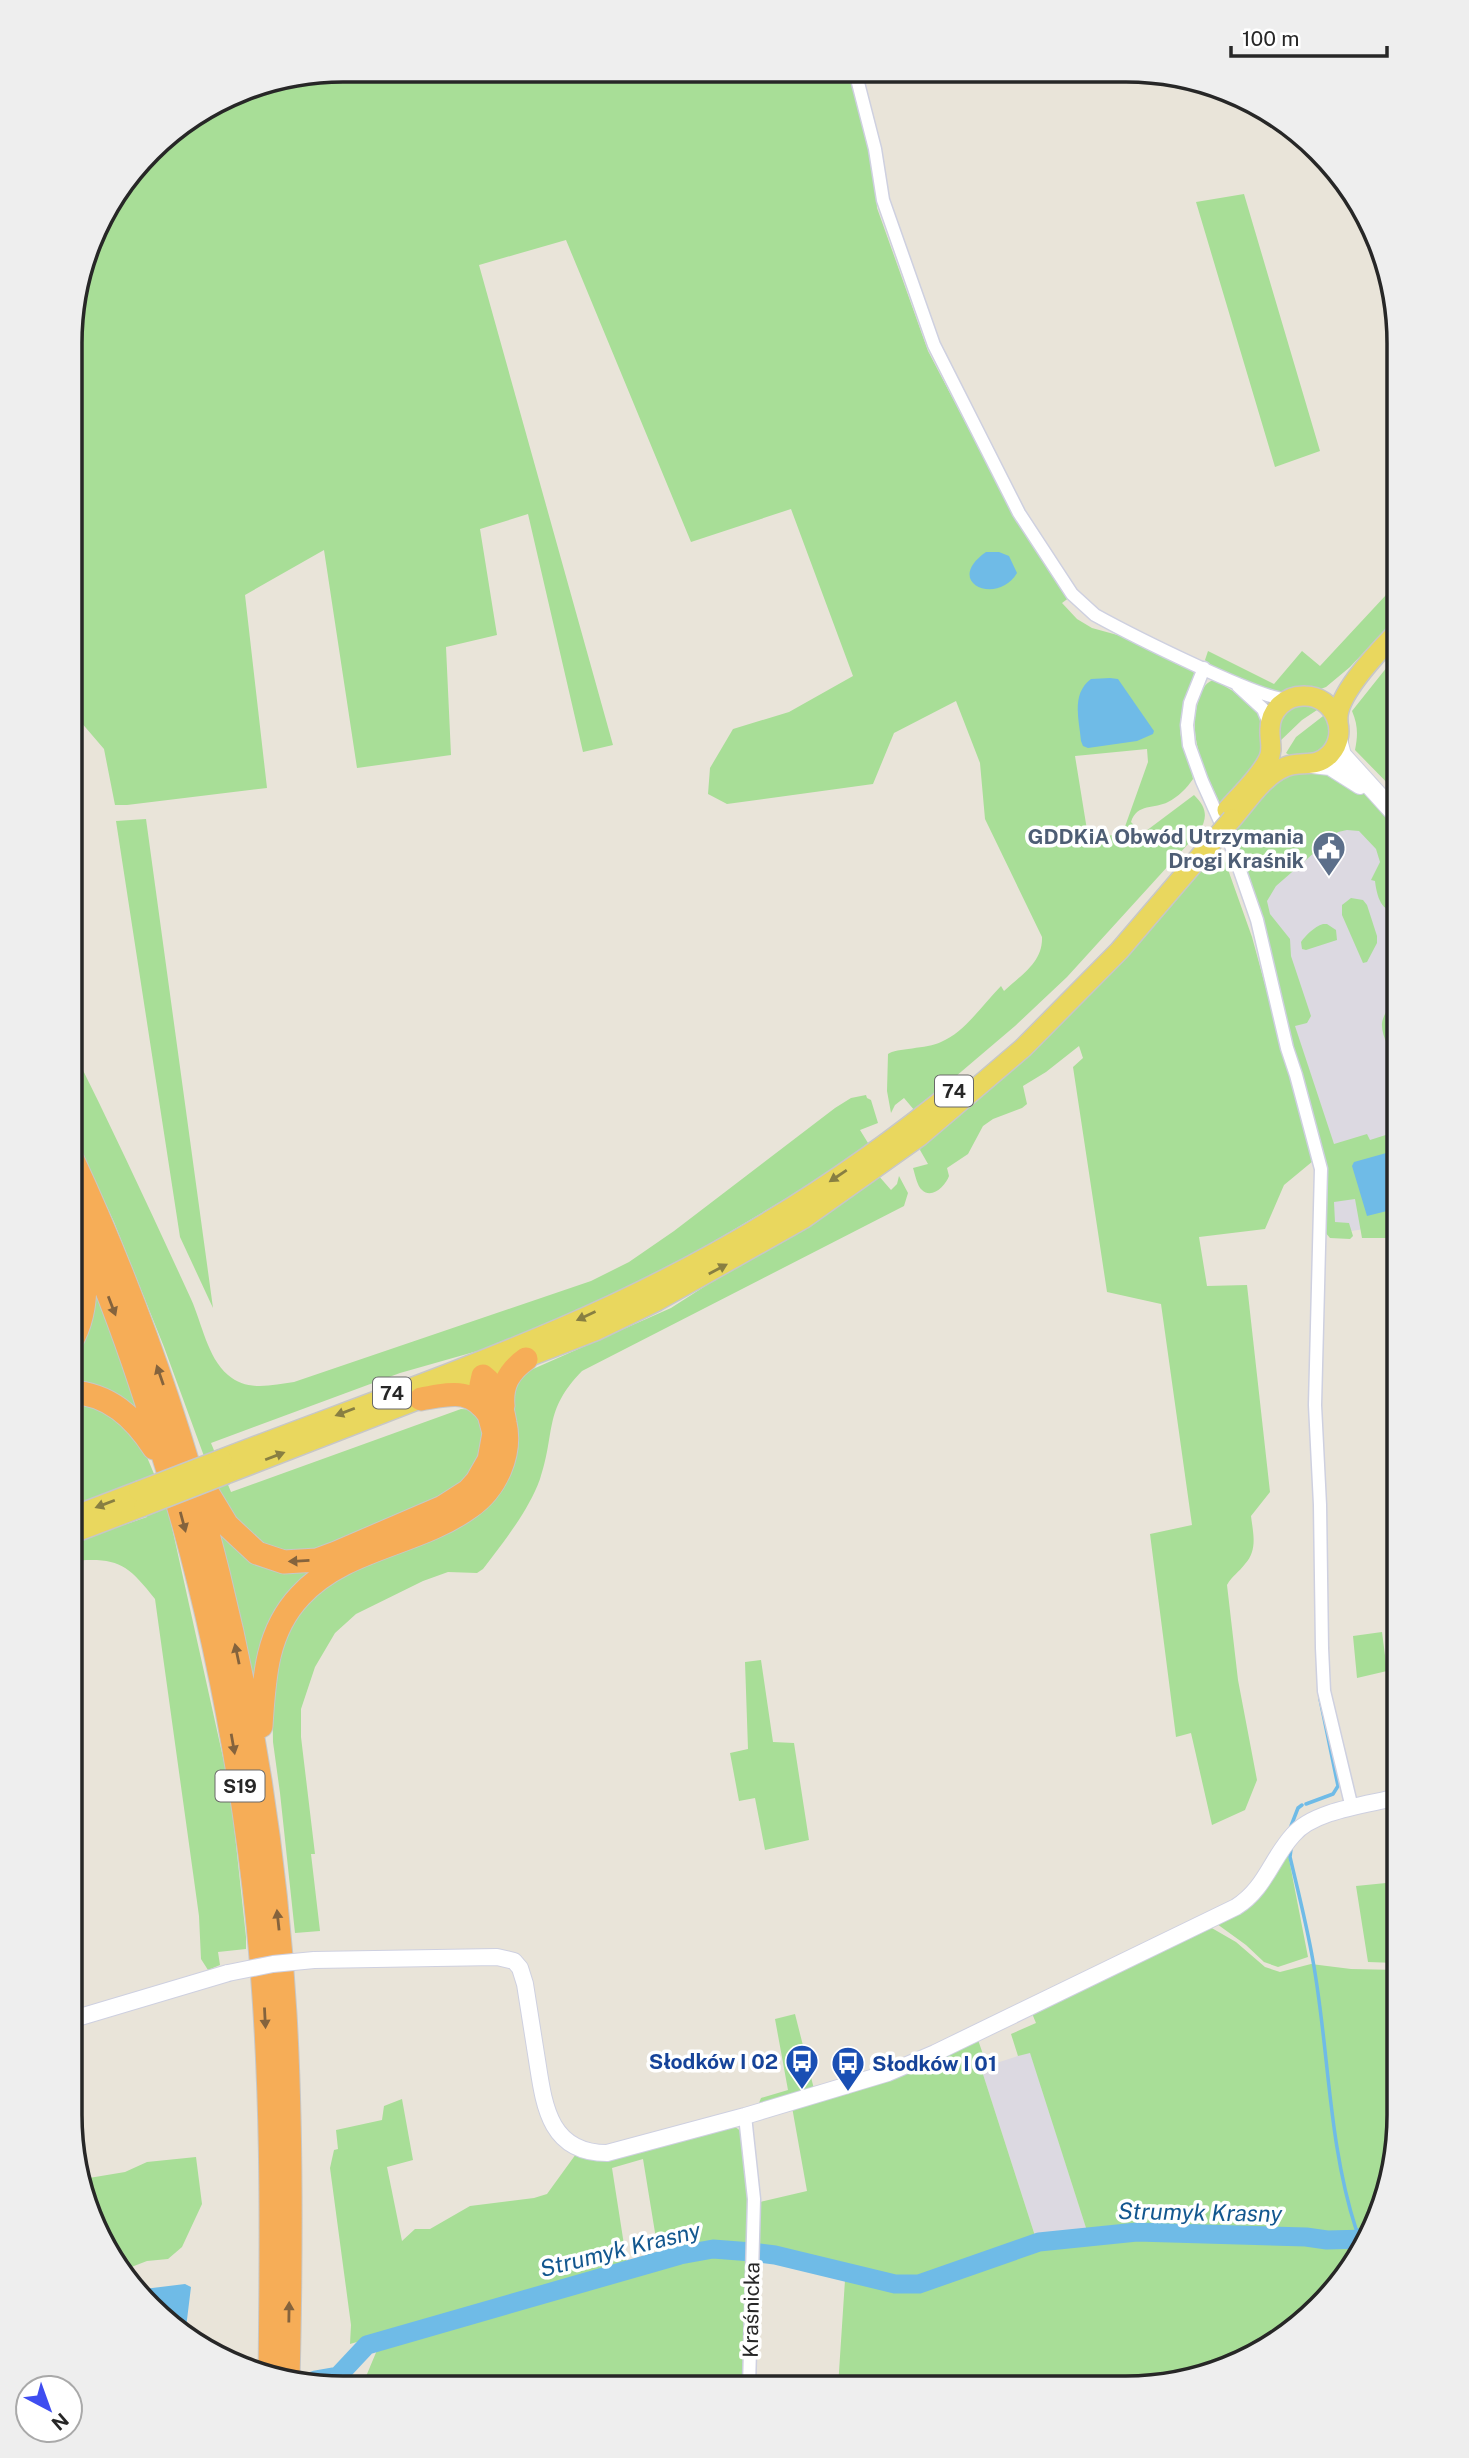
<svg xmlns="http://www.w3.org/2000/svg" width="1469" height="2458" viewBox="0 0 1469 2458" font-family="'Public Sans',sans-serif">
<rect width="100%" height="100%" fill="#e9e4d9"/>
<path fill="#dcd9e1" d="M 1336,814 L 1396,843 L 1399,915 L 1399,1223 L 1352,1231 L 1332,1227 L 1253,886 Z
M 1030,2052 L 1087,2231 L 1036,2239 L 981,2068 Z"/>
<path fill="#a8de97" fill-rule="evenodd" d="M 343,70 L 852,71 L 874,171 L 877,208 L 928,351 L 1015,518 L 1070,597 L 1062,603 L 1077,619 L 1092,628 L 1121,636 L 1192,670 L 1194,673 C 1193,691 1180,706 1180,729 C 1181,747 1191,762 1193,779 C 1187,788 1178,797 1168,802 C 1155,809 1137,803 1131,822 L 1142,834 L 1194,795 C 1207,808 1208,817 1199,832 L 1067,977 L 1015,1026 L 915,1111 L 904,1098 L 895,1105 L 891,1113 L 887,1091 L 888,1054 C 896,1048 927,1049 941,1042 C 965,1032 983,1004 1001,986 L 1004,991 C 1021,975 1043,962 1042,937 L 985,819 L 980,763 L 956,701 L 894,733 L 873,784 L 727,804 L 708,794 L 710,768 L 733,729 L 789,712 L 853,676 L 791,509 L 691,542 L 566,240 L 479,265 L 613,745 L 583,752 L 528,514 L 480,529 L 497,635 L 446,647 L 451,755 L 357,768 L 324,550 L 245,595 L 267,788 L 127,805 L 115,805 L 104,749 L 74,714 L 72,696 L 72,308 L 98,222 L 163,138 L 239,91 ZM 1147,749 L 1148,762 L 1122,835 L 1088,836 L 1075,756 Z
M 1244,194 L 1320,451 L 1275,467 L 1196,202 Z
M 1399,581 L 1399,615 L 1350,667 L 1326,687 L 1318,690 L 1278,694 L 1208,664 L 1205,660 L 1208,651 L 1274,684 L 1302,651 L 1320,666 Z
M 1399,652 L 1399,795 L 1355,750 C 1358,735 1358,725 1352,711 Z
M 1213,680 C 1225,685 1257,705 1261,717 C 1265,729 1261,749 1261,762 L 1220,804 C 1206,772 1187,738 1198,702 C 1201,693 1203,684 1213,680 Z
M 1296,702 L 1320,708 L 1302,720 L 1278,743 L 1280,714 Z
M 1327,713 L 1330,716 L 1330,746 L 1323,753 L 1291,756 L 1286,753 L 1296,737 Z
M 1319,769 L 1361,790 L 1399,827 L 1399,913 C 1381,912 1377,897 1375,881 L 1371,880 L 1380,862 L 1376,849 L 1359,831 L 1347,830 L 1338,832 L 1276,886 L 1267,901 L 1270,914 L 1290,939 L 1291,956 L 1311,1016 L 1307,1023 L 1295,1026 L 1334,1144 L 1367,1134 L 1370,1140 L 1392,1133 L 1390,1127 L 1399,1125 L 1399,1238 L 1362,1238 L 1355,1199 L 1334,1202 L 1335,1222 L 1349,1223 L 1353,1236 L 1350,1239 L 1330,1238 L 1325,1232 L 1326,1208 L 1237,846 L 1240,844 L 1232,828 L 1279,776 Z
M 146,819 L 213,1308 L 180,1237 L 116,821 Z
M 1220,847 L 1252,937 L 1313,1161 L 1284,1185 L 1265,1229 L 1199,1237 L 1207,1286 L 1247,1285 L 1270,1492 L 1251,1516 C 1253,1533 1258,1550 1245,1564 C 1239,1572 1232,1576 1227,1585 L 1238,1680 L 1257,1780 L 1245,1810 L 1212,1825 L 1191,1733 L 1176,1737 L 1150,1534 L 1192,1525 L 1161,1304 L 1107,1292 L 1073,1067 L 1083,1058 L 1079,1046 L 1046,1072 L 1023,1086 L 1027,1104 L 1022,1108 L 993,1119 L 983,1126 L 968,1154 L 947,1168 L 949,1176 C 946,1185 932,1200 922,1190 C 917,1186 915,1174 913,1168 L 928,1164 L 920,1150 L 923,1142 Z
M 1351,898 L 1363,900 L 1367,905 L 1377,936 L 1377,943 L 1367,962 L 1363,963 L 1342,915 L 1342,905 Z
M 1323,924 L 1327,924 L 1336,930 L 1337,940 L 1306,950 L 1302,949 L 1301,942 C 1306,935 1314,927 1323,924 Z
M 1394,997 L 1399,1001 L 1399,1025 L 1393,1027 L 1399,1044 L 1399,1059 C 1390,1052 1381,1035 1382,1023 C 1383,1015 1391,1005 1394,997 Z
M 71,1046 C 113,1130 152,1214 191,1299 C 202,1323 207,1357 228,1375 C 247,1392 272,1385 294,1382 L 591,1281 L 629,1262 L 674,1231 L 835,1108 L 851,1098 L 866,1095 L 867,1098 L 871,1100 L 878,1123 L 860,1130 L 868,1143 L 841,1166 L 669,1268 L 527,1337 L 400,1373 L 211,1443 L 231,1492 L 461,1409 L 477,1410 L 484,1434 L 482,1455 L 463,1481 L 427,1505 L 299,1555 L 274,1552 L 246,1537 L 223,1508 L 164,1347 L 114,1222 L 71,1129 Z
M 878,1175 L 891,1190 L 897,1184 L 899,1176 L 908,1193 L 904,1206 L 582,1371 C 543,1411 556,1432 540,1479 C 528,1512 504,1541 483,1569 L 477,1573 L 448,1572 L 423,1581 L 356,1614 L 335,1633 L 315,1667 L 301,1709 L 301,1737 L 315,1854 L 311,1854 L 320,1931 L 295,1933 L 280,1793 L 273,1742 L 272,1680 L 282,1645 L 297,1614 L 329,1582 L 457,1523 L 511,1391 L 524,1373 L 671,1308 Z
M 95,1287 L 142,1421 C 117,1390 109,1388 71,1381 L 71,1361 L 88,1332 Z
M 71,1398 L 97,1404 L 139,1438 L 167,1505 L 230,1789 L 246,1937 L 246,1949 L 218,1952 L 220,1965 L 208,1970 L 201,1959 L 199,1916 L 155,1599 C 127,1563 117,1557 71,1561 L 71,1543 L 147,1517 L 133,1483 L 71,1507 Z
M 218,1529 L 323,1567 L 266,1631 L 259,1648 L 254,1684 Z
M 1382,1632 L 1387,1671 L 1357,1678 L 1353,1636 Z
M 761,1660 L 773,1742 L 794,1743 L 809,1840 L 765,1850 L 755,1798 L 739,1801 L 730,1753 L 748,1749 L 745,1662 Z
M 1288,1854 L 1308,1957 L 1278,1967 L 1264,1962 L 1246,1945 L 1217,1924 C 1259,1901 1264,1896 1288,1854 Z
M 1386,1883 L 1396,1963 L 1368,1962 L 1356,1886 Z
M 1210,1927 L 1236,1942 L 1265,1967 L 1280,1972 L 1311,1964 L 1351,1969 L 1398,1970 L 1398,2133 L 1378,2219 L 1368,2236 L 1326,2237 L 1312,2234 L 1136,2228 L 1087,2231 L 1030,2053 L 1018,2056 L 1011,2034 L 1036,2023 L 1031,2011 Z
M 795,2014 L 814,2089 L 759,2103 L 761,2098 L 788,2090 L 775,2019 Z
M 977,2037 L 985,2060 L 992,2058 L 994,2064 L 981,2068 L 1036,2239 L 917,2280 L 895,2279 L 846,2267 L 846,2271 L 759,2251 L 760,2202 L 807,2191 L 792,2107 Z
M 402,2099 L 413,2160 L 387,2167 L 402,2241 L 415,2229 L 430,2229 L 470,2206 L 534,2198 L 547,2194 L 576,2154 L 734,2126 L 742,2132 L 748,2189 L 747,2249 L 713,2246 L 659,2257 L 643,2159 L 612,2168 L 627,2264 L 350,2344 L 351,2325 L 330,2168 L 334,2150 L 338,2149 L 336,2130 L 382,2120 L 384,2106 Z
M 196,2157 L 202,2204 L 182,2247 L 168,2259 L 147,2261 L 121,2271 L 91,2219 L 83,2179 L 125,2172 L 147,2162 Z
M 1128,2238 L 1364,2244 L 1343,2281 L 1292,2332 L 1230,2367 L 1126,2388 L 838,2387 L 845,2280 L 913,2290 L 1037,2248 Z
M 713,2251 L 747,2254 L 743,2387 L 362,2386 L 380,2343 L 681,2256 Z"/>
<path fill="#6fbbe7" d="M 986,552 L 999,552 L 1009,556 L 1017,573 C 998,606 942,583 986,552 Z
M 1110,678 L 1118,679 L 1154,731 L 1153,734 L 1137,741 L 1088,748 L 1083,746 L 1081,741 C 1079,719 1071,694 1091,679 Z
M 1397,1150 L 1399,1151 L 1399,1208 L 1367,1216 L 1352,1166 L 1354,1162 Z
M 185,2284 L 191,2287 L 185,2336 L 177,2332 L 136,2290 Z"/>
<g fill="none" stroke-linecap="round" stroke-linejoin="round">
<path stroke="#6fbbe7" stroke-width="3.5" d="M 1306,1804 L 1333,1794 L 1338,1786 L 1320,1699
M 1291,1826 L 1298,1808 L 1302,1805
M 1291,1849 L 1290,1857 C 1298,1891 1307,1926 1313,1961 C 1329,2049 1328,2143 1356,2229 L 1369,2235"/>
<path stroke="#6fbbe7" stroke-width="19" d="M 315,2380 L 338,2376 L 367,2345 L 680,2255 L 713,2249 L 752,2252 L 775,2255 L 895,2284 L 919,2284 L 1039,2242 L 1137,2232 L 1306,2237 L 1327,2240 L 1367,2239"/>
<defs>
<path id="minor" d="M 855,71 L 875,149 L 883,200 L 934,345 L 1019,513 L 1072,594 L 1095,615 C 1124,631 1265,703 1289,699
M 1204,668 L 1190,703 L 1187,725 L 1189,745 L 1202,781 L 1232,848 L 1257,920 L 1287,1048 L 1296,1075 L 1321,1169 L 1315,1405 L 1320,1505 L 1322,1648 L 1324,1691 L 1352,1808
M 1238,686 L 1263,709 L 1270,726
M 745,2116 L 754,2199 L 749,2387"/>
<path id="tertiary" d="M 314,1960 L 497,1957 L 514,1961 L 520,1968 L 525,1984 C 529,2009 533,2035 537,2060 C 544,2105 549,2153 607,2153 L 745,2116 L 888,2073 L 935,2053 L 1236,1907 C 1265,1889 1271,1859 1293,1835 C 1314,1810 1367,1805 1398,1797
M 70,2020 L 228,1973"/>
<path id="secondary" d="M 1338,740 L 1342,755 L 1399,818
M 1312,764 L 1330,766 L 1360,785"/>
<path id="primary" d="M 1338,721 C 1335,695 1381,649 1399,630
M 1227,810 C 1241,794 1259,778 1268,760 C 1274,750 1269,740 1270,729 C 1270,710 1286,695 1305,696 C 1334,696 1350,732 1330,754 C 1316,769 1301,760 1285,767 C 1263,776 1247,802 1232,819
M 222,1459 C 336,1415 452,1375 563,1327 C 705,1266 838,1186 957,1088
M 226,1474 L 595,1331 L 657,1301 L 803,1219 L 920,1136 L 1023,1048 L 1119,951 L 1214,840
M 71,1517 L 139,1491
M 71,1534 L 144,1506"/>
<path id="motorway" d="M 71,1156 C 196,1425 268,1718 285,2014 C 292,2136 291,2259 288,2380
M 71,1207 C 104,1277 131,1352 154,1426 C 207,1588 241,1756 258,1925 C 273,2074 272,2226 270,2375
M 71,1342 C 87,1314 87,1281 82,1251
M 71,1392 C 109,1394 134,1417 154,1448
M 421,1399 C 451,1394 471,1387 490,1416
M 503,1406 C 501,1385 509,1371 526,1359
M 204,1487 L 227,1525 L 257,1553 L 284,1562 L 317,1560 L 336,1553 L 443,1507 L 468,1491 L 477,1481 L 489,1460 L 494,1433 L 481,1385 L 483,1376 C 497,1386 502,1406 505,1423 C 512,1454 496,1489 470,1507 C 418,1545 345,1547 300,1596 C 266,1632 264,1679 261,1726"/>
</defs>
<use href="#minor" stroke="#ced0e0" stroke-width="15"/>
<use href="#tertiary" stroke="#ced0e0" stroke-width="18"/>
<use href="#secondary" stroke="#ced0e0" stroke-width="20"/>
<use href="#primary" stroke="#c7c7c7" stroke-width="22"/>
<use href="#motorway" stroke="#c7c7c7" stroke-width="25"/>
<use href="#minor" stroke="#fff" stroke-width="12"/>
<use href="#tertiary" stroke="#fff" stroke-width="16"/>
<use href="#secondary" stroke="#fff" stroke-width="18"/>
<use href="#primary" stroke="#e9d75e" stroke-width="19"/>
<use href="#motorway" stroke="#f6ad57" stroke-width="23"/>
<defs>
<path id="tertiary-bridge" d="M 228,1973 L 273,1964 L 314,1960"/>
<path id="primary-bridge" d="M 1214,840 L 1232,819
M 139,1491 L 222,1459
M 144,1506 L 226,1474"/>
</defs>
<use href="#tertiary-bridge" stroke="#ced0e0" stroke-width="18" stroke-linecap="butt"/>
<use href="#primary-bridge" stroke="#c7c7c7" stroke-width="22" stroke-linecap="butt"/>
<use href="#tertiary-bridge" stroke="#fff" stroke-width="16"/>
<use href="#primary-bridge" stroke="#e9d75e" stroke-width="19"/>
</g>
<defs><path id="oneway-solid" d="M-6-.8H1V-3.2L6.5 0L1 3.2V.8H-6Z" transform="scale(1.75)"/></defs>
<g fill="#887f42">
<use href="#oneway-solid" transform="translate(838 1176) rotate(146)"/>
<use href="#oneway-solid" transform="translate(718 1269) rotate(-28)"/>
<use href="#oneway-solid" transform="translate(586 1316) rotate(155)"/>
<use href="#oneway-solid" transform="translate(345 1412) rotate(159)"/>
<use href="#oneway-solid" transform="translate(275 1456) rotate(-21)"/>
<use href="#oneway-solid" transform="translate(105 1504) rotate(159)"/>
</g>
<g fill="#84633d">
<use href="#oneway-solid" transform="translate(112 1306) rotate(69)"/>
<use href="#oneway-solid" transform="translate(160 1375) rotate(-109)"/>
<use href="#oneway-solid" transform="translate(183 1522) rotate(75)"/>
<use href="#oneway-solid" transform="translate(299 1561) rotate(177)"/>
<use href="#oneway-solid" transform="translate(237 1654) rotate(-102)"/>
<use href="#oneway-solid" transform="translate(233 1744) rotate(80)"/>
<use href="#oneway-solid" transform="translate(278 1920) rotate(-96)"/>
<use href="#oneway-solid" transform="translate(265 2018) rotate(87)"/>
<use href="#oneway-solid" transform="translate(289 2312) rotate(-89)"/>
</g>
<defs>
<symbol id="civic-pin" viewBox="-11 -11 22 30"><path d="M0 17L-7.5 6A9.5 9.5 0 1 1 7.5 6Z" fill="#5c6f8a" stroke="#fff"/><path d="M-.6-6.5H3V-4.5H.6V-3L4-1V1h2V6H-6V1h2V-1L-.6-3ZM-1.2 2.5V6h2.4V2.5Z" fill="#fff"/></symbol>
<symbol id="bus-pin" viewBox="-11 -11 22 30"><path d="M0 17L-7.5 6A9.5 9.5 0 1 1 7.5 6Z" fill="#1a4fb4" stroke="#fff"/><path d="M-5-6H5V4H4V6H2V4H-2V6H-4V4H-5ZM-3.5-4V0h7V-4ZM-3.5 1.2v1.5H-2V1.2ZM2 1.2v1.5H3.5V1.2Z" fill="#fff"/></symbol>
</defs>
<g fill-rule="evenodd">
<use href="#civic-pin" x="1310" y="829" width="38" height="52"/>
<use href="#bus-pin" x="783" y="2042" width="38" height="52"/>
<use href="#bus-pin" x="829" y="2044" width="38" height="52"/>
</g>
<g text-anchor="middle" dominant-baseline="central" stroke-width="7" stroke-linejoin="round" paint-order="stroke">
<g fill="#fff" stroke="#686868" stroke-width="2">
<rect x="935" y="1075.5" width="38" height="31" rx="5"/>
<rect x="373" y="1377.5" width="38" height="31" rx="5"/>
<rect x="215.5" y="1770.5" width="49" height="31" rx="5"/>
</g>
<g font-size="19" font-weight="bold" fill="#272727">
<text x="954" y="1091">74</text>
<text x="392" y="1393">74</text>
<text x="240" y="1786">S19</text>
</g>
<g font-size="21" font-weight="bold" fill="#4e5e75" stroke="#fff" text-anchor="end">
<text x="1304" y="836">GDDKiA Obwód Utrzymania<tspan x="1304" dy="24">Drogi Kraśnik</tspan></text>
</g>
<g font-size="21" font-weight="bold" fill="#164399" stroke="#fff" text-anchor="end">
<text x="778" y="2061">Słodków I 02</text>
<text x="872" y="2063" text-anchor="start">Słodków I 01</text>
</g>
<g font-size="21" fill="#272727" stroke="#fff">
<text transform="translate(751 2310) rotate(-89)">Kraśnicka</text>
</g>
<g font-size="23" font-style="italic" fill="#13578f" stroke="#fff">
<text transform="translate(1200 2212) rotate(1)">Strumyk Krasny</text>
<text transform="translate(620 2249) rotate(-14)">Strumyk Krasny</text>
</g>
</g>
<path d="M0 0H1469V2458H0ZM343 82H1126A261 261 0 0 1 1387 343V2115A261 261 0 0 1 1126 2376H343A261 261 0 0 1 82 2115V343A261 261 0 0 1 343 82Z" fill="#eee" fill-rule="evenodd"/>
<path fill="none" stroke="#272727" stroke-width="3.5" d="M343 82H1126A261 261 0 0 1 1387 343V2115A261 261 0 0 1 1126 2376H343A261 261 0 0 1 82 2115V343A261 261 0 0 1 343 82Z"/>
<g transform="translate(49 2409) rotate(139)"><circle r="33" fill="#ffffff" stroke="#a9a9a9" stroke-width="2"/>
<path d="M0-5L12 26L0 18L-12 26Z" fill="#3f4df0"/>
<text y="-10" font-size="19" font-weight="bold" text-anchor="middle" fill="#272727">N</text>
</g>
<path d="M1231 46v10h156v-10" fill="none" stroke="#272727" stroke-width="3.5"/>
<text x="1242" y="46" font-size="21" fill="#272727" stroke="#ffffff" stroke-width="5" paint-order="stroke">100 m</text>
</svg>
